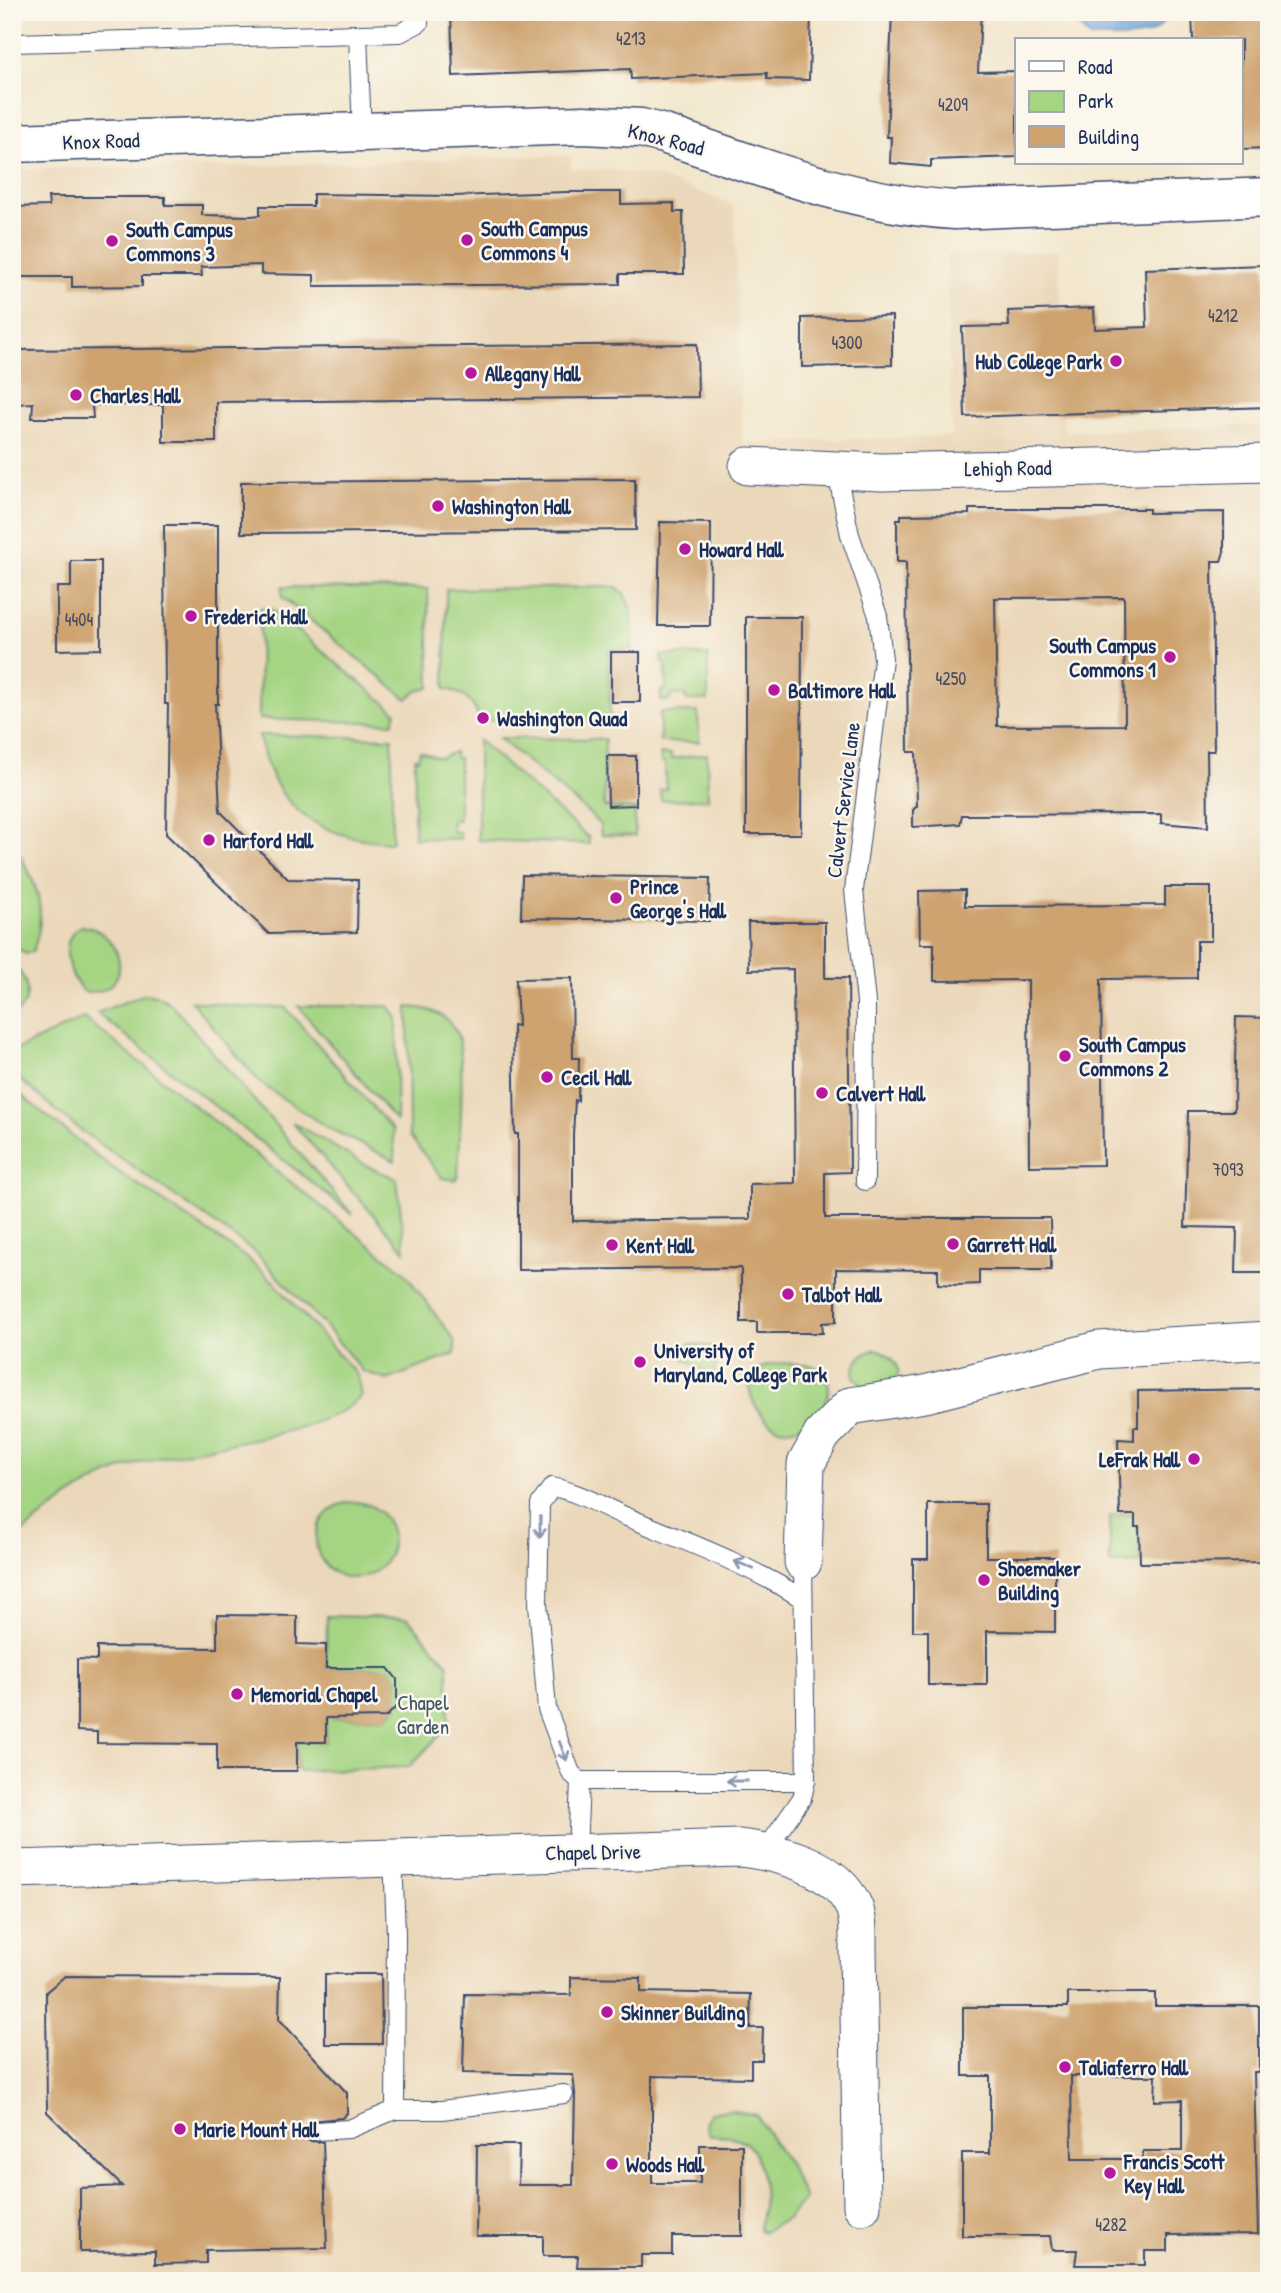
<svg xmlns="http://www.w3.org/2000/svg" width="1281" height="2293" viewBox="0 0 1281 2293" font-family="'Patrick Hand',sans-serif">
<rect width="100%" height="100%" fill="#fbf7ec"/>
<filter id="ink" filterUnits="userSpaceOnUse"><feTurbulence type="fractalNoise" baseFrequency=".0143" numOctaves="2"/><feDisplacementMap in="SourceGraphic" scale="14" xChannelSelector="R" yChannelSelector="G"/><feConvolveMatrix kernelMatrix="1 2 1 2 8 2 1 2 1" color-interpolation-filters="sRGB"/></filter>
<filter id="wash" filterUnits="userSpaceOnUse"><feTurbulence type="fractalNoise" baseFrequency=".00686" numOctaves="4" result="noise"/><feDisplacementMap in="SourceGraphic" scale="28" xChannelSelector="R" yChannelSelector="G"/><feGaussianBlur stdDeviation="1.57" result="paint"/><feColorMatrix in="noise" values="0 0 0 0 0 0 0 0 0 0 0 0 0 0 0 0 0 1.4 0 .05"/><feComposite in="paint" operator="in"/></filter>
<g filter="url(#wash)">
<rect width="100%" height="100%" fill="#f2e6cc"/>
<path fill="#ebd8ba" d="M 571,155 L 571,169 L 612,170 L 657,177 L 734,205 L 743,443 L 952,436 L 946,254 L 1058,251 L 1064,432 L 1269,425 L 1269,2281 L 12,2281 L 12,169 L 222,167 Z"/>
<path fill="#a5d483" stroke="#608270" stroke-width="2" d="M 282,587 L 428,589 L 430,688 L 419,690 L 407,699 L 282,597 Z
M 617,587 C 636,603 632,625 632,649 L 608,650 L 610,720 L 479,720 C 476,703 461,691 445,689 L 446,589 Z
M 260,608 L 271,609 L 396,712 L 393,723 L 259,719 Z
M 661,655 L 708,655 L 708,700 L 686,700 L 685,694 L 671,695 L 670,700 L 661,701 L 661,691 L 666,690 L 666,664 L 662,662 Z
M 660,712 L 698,712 L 699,742 L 660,742 Z
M 259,735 L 392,738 L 392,842 C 320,839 273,810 259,735 Z
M 499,738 L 605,739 L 604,807 L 635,809 L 635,836 L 601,835 L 600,825 L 590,814 Z
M 478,740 L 589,838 L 589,844 L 478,840 Z
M 420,751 L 440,758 L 454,752 L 455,758 L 459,758 L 459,820 L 452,819 L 452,832 L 460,832 L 460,839 L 414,838 L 415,758 L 418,759 Z
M 660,754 L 671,754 L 671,759 L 707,754 L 708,799 L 661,800 L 660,790 L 666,789 L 665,763 L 661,762 Z
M 12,845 C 19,850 21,857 25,864 C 41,893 45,919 33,951 L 26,954 L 12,944 Z
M 80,926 C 125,929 137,995 85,992 C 67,977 58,941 80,926 Z
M 12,964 C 30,979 34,1003 12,1016 Z
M 145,994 L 160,997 L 172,1005 L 353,1215 L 97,1013 Z
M 191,1001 L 254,1008 L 285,1007 L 393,1130 L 395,1161 L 326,1127 L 260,1083 Z
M 298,1006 L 389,1006 L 397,1018 L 396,1121 Z
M 408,1007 C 429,1008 448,1013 457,1034 C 466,1054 459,1148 458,1176 L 455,1180 L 442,1178 L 409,1135 Z
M 84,1018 L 404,1272 L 455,1341 L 455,1354 L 387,1380 L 362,1371 L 329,1330 L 254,1251 L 76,1127 L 12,1073 L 12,1052 Z
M 12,1088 L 107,1164 L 247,1258 L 273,1281 L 357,1375 L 361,1396 C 329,1436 186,1447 133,1465 C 86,1480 49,1510 12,1542 Z
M 292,1122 L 369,1167 L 397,1179 L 405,1251 Z
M 690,1344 L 714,1347 L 717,1362 L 713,1377 L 683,1358 L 683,1347 Z
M 876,1349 C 892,1353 911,1374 887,1384 C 881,1386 871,1386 864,1387 L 854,1377 C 853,1360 862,1354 876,1349 Z
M 807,1364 C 860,1378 804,1448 771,1424 C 754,1411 737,1380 764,1367 C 775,1361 794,1364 807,1364 Z
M316 1540a38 38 0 1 1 76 0a38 38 0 1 1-76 0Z
M 1110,1515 L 1135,1515 L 1135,1527 L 1139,1527 L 1140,1563 L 1110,1564 Z
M 327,1616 L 408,1618 L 448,1664 L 449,1726 L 409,1767 L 297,1771 L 297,1742 L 326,1742 L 326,1718 L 386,1717 L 397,1706 L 397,1679 L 388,1668 L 326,1668 Z
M 728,2110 L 756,2115 L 789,2165 L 805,2199 L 788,2218 L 764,2232 L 759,2230 L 759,2226 C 768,2205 764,2151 741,2140 C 732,2135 720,2138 709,2134 L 705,2123 L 710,2113 Z"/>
<path fill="#6da7dd" stroke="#446b9e" stroke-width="2" d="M 1091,12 L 1166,12 C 1161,45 1116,37 1090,38 L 1076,23 Z"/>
<g id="blocks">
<path fill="#cea36f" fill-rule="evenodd" d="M 451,12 L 811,12 L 809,80 L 767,79 L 767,73 L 631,79 L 630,69 L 453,76 Z
M 892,12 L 981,12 L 978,72 L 1017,71 L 1017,157 L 931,160 L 931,167 L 890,163 L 891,137 L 887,137 Z
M 1192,12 L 1269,12 L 1269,148 L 1241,149 L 1241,40 L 1193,40 Z
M 566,192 L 621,192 L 621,204 L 674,203 L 674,212 L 683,212 L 684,274 L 620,274 L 620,284 L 314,286 L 314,275 L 261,274 L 261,265 L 201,267 L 202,276 L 142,276 L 142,286 L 72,287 L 72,277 L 15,277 L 16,268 L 12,268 L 12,207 L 49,206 L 48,197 L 165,197 L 165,205 L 202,205 L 202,215 L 251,216 L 260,215 L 260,206 L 313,206 L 313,194 L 453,196 Z
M 1265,265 L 1269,407 L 965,417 L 962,327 L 1009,326 L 1008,311 L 1094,308 L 1095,329 L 1147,327 L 1145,269 Z
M 892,316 L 892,365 L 802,367 L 802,318 Z
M 697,344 L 698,397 L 216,402 L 216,442 L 163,442 L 163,405 L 92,405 L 93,418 L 32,418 L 33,403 L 16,404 L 16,350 Z
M 635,479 L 636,530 L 241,533 L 241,482 Z
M 969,509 L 1149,509 L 1149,513 L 1224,512 L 1224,552 L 1221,561 L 1212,561 L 1214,751 L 1207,751 L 1208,827 L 1161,823 L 1161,814 L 962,815 L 960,824 L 913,827 L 913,810 L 917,806 L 916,752 L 908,752 L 906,562 L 897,562 L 897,519 L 901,519 L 901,515 L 969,514 ZM 1124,597 L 1125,725 L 997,726 L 995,598 Z
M 660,522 L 711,523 L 710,626 L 658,626 Z
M 164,525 L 218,525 L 218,704 L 215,704 L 220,811 L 288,879 L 358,880 L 357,932 L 269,934 L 166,834 L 168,704 L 165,704 Z
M 71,561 L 101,561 L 101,649 L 57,650 L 57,587 L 71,587 Z
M 746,617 L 802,617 L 801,834 L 746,834 Z
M 611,652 L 640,652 L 640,702 L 611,702 Z
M 607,756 L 636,756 L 636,805 L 608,806 Z
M 522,875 L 710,878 L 709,921 L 521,918 Z
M 1165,887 L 1211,887 L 1211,941 L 1197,941 L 1197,978 L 1101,979 L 1103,1165 L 1029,1166 L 1028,980 L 934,981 L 934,944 L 920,944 L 919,891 L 965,890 L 965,906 L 1165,905 Z
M 748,922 L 825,922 L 825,978 L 848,978 L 850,1172 L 825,1173 L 825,1218 L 1050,1218 L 1051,1270 L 979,1270 L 979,1284 L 958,1285 L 938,1284 L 938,1270 L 836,1269 L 836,1322 L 822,1323 L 823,1333 L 757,1333 L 757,1322 L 741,1322 L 741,1268 L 518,1270 L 518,1134 L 515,1134 L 513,1025 L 518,1026 L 516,979 L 572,978 L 573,1058 L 579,1058 L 578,1101 L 575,1100 L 573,1135 L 573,1221 L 750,1219 L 750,1184 L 795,1183 L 793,969 L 749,970 Z
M 1236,1017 L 1269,1018 L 1269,1273 L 1236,1273 L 1237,1228 L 1185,1227 L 1188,1111 L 1234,1111 Z
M 1269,1389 L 1269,1562 L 1140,1563 L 1139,1527 L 1135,1527 L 1135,1515 L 1120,1515 L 1118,1439 L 1134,1440 L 1134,1427 L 1138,1427 L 1138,1391 Z
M 928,1504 L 986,1504 L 986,1557 L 1055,1557 L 1055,1632 L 987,1631 L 987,1685 L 928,1685 L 928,1631 L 913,1631 L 913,1559 L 928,1559 Z
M 217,1615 L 297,1616 L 297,1644 L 326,1645 L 326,1668 L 388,1668 L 397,1679 L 397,1706 L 386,1717 L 326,1718 L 326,1742 L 297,1742 L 297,1771 L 217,1771 L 217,1744 L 97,1743 L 97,1732 L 77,1731 L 77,1659 L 97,1660 L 97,1647 L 217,1648 Z
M 325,1974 L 381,1974 L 382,2044 L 325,2044 Z
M 65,1976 L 280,1977 L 279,2019 L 347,2093 L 347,2113 L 342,2118 L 309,2121 L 304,2131 L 309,2141 L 323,2142 L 327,2248 L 206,2250 L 206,2263 L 155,2264 L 155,2251 L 80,2252 L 80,2188 L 122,2186 L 47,2112 L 46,1992 Z
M 571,1977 L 641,1978 L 641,1992 L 751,1994 L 750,2028 L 763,2028 L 762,2060 L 751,2060 L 751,2078 L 652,2076 L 652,2183 L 700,2183 L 700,2145 L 742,2145 L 742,2236 L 672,2236 L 672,2255 L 641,2255 L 641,2267 L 577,2267 L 578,2256 L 543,2256 L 543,2236 L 476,2236 L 477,2145 L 519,2145 L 518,2185 L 573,2185 L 575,2093 L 573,2075 L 463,2073 L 465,1994 L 571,1995 Z
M 1068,1993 L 1155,1993 L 1155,2006 L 1259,2006 L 1259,2072 L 1254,2072 L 1258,2234 L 1168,2235 L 1168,2251 L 1145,2251 L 1145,2265 L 1075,2265 L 1077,2250 L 1052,2250 L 1050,2236 L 962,2236 L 962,2153 L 990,2153 L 990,2076 L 963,2076 L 963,2007 L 1068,2007 ZM 1071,2076 L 1156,2076 L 1155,2101 L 1182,2100 L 1182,2151 L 1143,2151 L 1143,2159 L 1072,2159 Z"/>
</g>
</g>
<g filter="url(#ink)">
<use href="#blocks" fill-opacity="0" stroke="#3b4a6e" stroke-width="2"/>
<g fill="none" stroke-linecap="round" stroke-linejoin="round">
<defs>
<path id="lane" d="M 358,35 L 362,132
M 12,43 L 400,33 L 419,23 L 419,12
M 837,473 L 850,535 L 878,616 L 883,659 L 854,890 L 866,1002 L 865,1181
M 803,1599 C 747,1564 687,1542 627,1517 C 601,1506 579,1492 552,1487 L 540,1504 L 538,1604 L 547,1709 L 571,1773 L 580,1781 L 806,1781
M 765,1851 L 802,1798 L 806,1781 L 803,1562
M 577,1852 L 580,1781
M 395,2110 L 442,2110 L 564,2094
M 315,2131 L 349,2129 L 395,2110 L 396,1933 L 393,1857"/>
<path id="street" d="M 748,466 L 882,472 L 1269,463
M 803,1562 L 806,1464 L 822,1435 L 850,1406 L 925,1394 L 1099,1350 L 1269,1340
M 12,1869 L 740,1848 C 781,1853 833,1865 853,1905 C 859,1917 858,1935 858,1948 L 862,2206"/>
<path id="secondary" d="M 12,143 L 584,125 L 641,128 L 664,134 C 760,167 853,204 955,210 L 1269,197"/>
</defs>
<use href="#lane" stroke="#3b4a6e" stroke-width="20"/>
<use href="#street" stroke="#3b4a6e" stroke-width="39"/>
<use href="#secondary" stroke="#3b4a6e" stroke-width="41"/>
<use href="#lane" stroke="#fff" stroke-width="18"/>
<use href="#street" stroke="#fff" stroke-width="37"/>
<use href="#secondary" stroke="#fff" stroke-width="38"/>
</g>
<defs><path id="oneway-shaft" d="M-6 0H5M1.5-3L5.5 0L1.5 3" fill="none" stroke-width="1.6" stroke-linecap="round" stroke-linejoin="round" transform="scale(1.75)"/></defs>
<g stroke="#8d97ae">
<use href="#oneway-shaft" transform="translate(540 1527) rotate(91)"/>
<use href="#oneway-shaft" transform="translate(744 1565) rotate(-157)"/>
<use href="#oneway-shaft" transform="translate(563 1751) rotate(69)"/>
<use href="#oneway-shaft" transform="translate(737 1781) rotate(-180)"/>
</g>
</g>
<g fill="#b5179e" stroke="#fbf7ec" stroke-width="2.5">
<circle cx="467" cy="240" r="7"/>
<circle cx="112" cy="241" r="7"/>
<circle cx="1116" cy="361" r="7"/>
<circle cx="471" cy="373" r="7"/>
<circle cx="76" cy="395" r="7"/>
<circle cx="438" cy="506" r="7"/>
<circle cx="685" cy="549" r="7"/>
<circle cx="191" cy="616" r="7"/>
<circle cx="1170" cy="657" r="7"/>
<circle cx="774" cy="690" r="7"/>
<circle cx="483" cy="718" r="7"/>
<circle cx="209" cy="840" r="7"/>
<circle cx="616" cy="898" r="7"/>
<circle cx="1065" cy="1056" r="7"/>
<circle cx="547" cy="1077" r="7"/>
<circle cx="822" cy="1093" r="7"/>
<circle cx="953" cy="1244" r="7"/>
<circle cx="612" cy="1245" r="7"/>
<circle cx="788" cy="1294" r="7"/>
<circle cx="640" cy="1362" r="7"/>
<circle cx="1194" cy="1459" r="7"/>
<circle cx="984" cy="1580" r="7"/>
<circle cx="237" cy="1694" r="7"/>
<circle cx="607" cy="2012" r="7"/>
<circle cx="1065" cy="2067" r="7"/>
<circle cx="180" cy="2129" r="7"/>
<circle cx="612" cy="2164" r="7"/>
<circle cx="1110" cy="2173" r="7"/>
</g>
<g text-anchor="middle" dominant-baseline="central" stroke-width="5" stroke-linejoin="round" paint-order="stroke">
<g font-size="18" fill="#484c62">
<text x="631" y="38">4213</text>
<text x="953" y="104">4209</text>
<text x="1223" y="315">4212</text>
<text x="847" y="342">4300</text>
<text x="79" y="619">4404</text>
<text x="951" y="678">4250</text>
<text x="1228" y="1169">7093</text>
<text x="1111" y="2224">4282</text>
</g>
<g font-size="21" fill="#1b2f5e" stroke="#fbf7ec">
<text transform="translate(666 139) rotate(14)">Knox Road</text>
<text transform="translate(101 141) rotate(-2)">Knox Road</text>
<text transform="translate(1008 468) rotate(-1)">Lehigh Road</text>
<text transform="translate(843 800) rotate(-83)">Calvert Service Lane</text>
<text transform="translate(593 1852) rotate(-1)">Chapel Drive</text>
</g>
<g font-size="21" font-weight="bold" fill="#1b2f5e" stroke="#fbf7ec" text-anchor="start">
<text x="481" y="228">South Campus<tspan x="481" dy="24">Commons 4</tspan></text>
<text x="126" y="229">South Campus<tspan x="126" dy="24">Commons 3</tspan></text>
<text x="1102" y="361" text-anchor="end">Hub College Park</text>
<text x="485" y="373">Allegany Hall</text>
<text x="90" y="395">Charles Hall</text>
<text x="452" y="506">Washington Hall</text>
<text x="699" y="549">Howard Hall</text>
<text x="205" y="616">Frederick Hall</text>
<text x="1156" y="645" text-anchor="end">South Campus<tspan x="1156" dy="24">Commons 1</tspan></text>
<text x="788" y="690">Baltimore Hall</text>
<text x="497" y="718">Washington Quad</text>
<text x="223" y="840">Harford Hall</text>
<text x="630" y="886">Prince<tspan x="630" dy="24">George's Hall</tspan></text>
<text x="1079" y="1044">South Campus<tspan x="1079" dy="24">Commons 2</tspan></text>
<text x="561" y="1077">Cecil Hall</text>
<text x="836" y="1093">Calvert Hall</text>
<text x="967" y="1244">Garrett Hall</text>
<text x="626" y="1245">Kent Hall</text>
<text x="802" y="1294">Talbot Hall</text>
<text x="654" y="1350">University of<tspan x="654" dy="24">Maryland, College Park</tspan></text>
<text x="1180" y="1459" text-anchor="end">LeFrak Hall</text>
<text x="998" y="1568">Shoemaker<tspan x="998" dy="24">Building</tspan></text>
<text x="251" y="1694">Memorial Chapel</text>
<text x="621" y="2012">Skinner Building</text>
<text x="1079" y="2067">Taliaferro Hall</text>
<text x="194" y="2129">Marie Mount Hall</text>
<text x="1124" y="2161">Francis Scott<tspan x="1124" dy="24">Key Hall</tspan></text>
<text x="626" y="2164">Woods Hall</text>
</g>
<g font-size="21" fill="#3e5867" stroke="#fbf7ec">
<text x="423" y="1702">Chapel<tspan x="423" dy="24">Garden</tspan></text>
</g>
</g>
<rect width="1281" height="2293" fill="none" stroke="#fbf7ec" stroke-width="42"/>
<rect x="1015" y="38" width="228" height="126" fill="#fbf7ec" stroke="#a1a7b3" stroke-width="2"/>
<rect x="1029" y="61" width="35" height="10" fill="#ffffff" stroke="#a1a7b3" stroke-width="2"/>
<text x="1078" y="74" font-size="21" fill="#1b2f5e">Road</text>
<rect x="1029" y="91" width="35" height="21" fill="#a5d483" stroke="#a1a7b3" stroke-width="2"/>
<text x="1078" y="108" font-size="21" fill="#1b2f5e">Park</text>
<rect x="1029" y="126" width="35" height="21" fill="#cea36f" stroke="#a1a7b3" stroke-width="2"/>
<text x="1078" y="144" font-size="21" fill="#1b2f5e">Building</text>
</svg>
